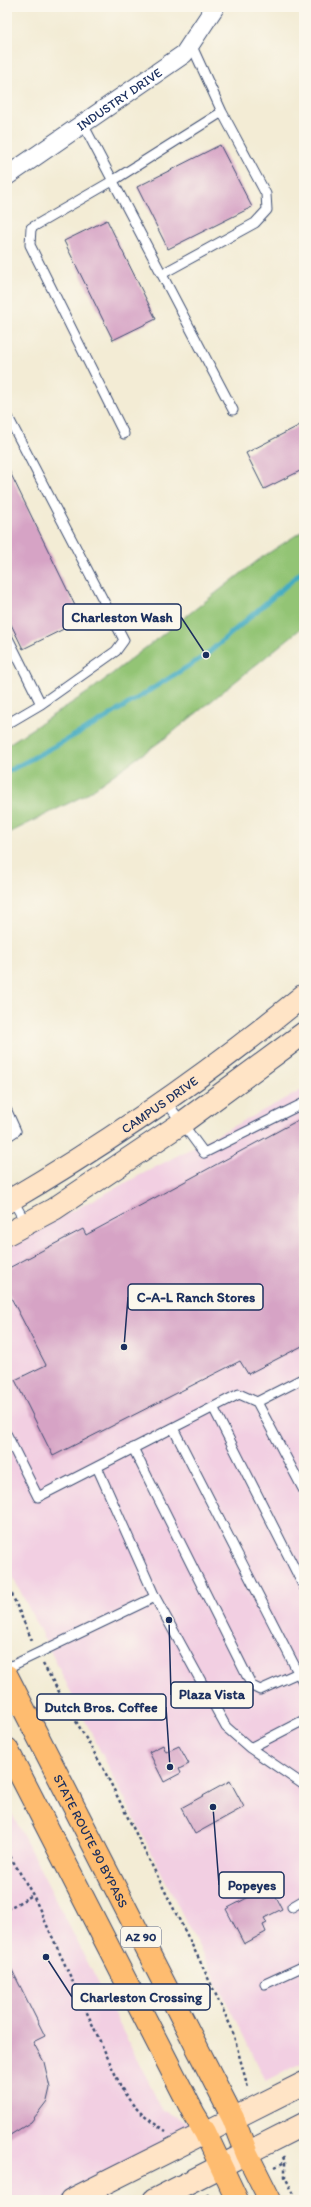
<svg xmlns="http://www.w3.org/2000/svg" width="311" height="2207" viewBox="0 0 311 2207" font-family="Itim,sans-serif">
<rect width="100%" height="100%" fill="#fbf7ec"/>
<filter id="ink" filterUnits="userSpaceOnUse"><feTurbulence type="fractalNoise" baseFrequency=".025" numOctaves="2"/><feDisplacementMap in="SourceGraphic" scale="8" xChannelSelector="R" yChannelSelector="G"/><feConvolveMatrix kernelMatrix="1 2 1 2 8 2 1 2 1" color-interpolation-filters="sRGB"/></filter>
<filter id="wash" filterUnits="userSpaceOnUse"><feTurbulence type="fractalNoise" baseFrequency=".012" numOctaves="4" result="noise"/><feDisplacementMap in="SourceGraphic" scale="16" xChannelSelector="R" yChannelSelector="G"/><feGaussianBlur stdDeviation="0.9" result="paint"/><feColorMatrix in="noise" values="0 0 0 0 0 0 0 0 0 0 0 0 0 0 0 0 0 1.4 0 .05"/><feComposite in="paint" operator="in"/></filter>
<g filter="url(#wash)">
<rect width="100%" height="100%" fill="#f3ecd5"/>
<path fill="#f2cfe2" d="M 304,1089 L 304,2062 L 266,2081 L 7,1565 L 7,1245 Z
M 7,1804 L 163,2110 L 205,2132 L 71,2200 L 7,2200 Z"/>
<path fill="#93c474" stroke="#577a69" d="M 304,530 L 304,626 L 168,736 L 85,795 L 7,834 L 7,745 L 90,691 L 261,558 Z"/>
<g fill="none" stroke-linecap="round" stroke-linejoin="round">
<path stroke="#42abc1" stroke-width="5" d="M 7,772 L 101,721 L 206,655 L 304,570"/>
</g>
<g id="blocks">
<path fill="#d6a3c5" d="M 220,145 L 252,207 L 168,249 L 137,187 Z
M 107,220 L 156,319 L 113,340 L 64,241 Z
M 304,423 L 304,469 L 264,489 L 246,453 Z
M 7,466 L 82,620 L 23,649 L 7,616 Z
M 304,1117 L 304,1345 L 248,1374 L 240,1361 L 53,1456 L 15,1380 L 46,1365 L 7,1290 L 7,1269 L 83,1229 L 86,1235 Z
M 163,1745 L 166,1752 L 179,1746 L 189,1764 L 179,1769 L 181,1773 L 164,1782 L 149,1752 Z
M 230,1781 L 244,1807 L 195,1834 L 181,1808 Z
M 270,1886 L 282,1909 L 264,1918 L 267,1923 L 263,1925 L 266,1932 L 244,1944 L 226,1909 Z
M 7,1960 L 45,2036 L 33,2042 L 44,2062 L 50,2088 L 47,2101 L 31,2122 L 7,2137 Z"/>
</g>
</g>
<g filter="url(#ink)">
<use href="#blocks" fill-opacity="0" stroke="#3b4b70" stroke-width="1"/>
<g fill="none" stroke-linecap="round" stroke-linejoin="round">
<defs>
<path id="lane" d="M 83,124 L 233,410
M 162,274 L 255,223 L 267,210 L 266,194 L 222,112
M 7,415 L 124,640 L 116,651 L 41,704 L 7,724
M 124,434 L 30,245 L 31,228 L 114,180 L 222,112 L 191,44
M 7,636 L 41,704
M 165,1100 L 204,1153 L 304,1103
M 7,1111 L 16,1131 L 7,1137
M 7,1189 L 26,1224
M 257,1402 L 304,1491
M 213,1407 L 304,1587
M 173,1428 L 304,1684
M 7,1435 L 38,1497 L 239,1394 L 257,1402 L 304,1378
M 133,1448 L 252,1686 L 260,1690 L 298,1673
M 97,1467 L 155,1597 L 226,1727 L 250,1748 L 304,1785
M 7,1668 L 155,1597
M 250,1748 L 304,1720
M 292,1907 L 304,1900
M 265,1984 L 304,1966"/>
<g id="street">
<path id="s1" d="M 7,176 L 184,54 L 215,7"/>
</g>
<g id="secondary">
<path id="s2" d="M 7,1202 C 111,1141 211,1072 304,995"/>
<path d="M 7,1234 L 54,1209 L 182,1123 L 304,1033"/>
<path d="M 71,2200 L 304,2083"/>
<path d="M 154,2200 L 304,2124"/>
</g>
<g id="highway">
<path id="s3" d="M 7,1676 L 233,2118 L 247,2154 L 270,2200"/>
<path d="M 7,1749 L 194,2114 L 205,2132 L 237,2200"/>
</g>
</defs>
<use href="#lane" stroke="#3b4b70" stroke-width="11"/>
<use href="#street" stroke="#3b4b70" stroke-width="20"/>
<use href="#secondary" stroke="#3b4b70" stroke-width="24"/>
<use href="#highway" stroke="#3b4b70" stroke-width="24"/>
<path stroke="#3b4b70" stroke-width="2.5" stroke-dasharray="3 3" stroke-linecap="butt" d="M 7,1583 L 33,1643
M 43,1664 L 103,1768 L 200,1961 L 232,2029 L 248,2088
M 7,1851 L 33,1895 L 122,2089 C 134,2109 146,2119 166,2131
M 7,1909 L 33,1895
M 283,2157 L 285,2162 L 285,2177 L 297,2200
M 275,2167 L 285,2162
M 207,2194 L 210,2200"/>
<use href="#lane" stroke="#fff" stroke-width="9"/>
<use href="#street" stroke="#fff" stroke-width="18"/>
<use href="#secondary" stroke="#ffe4c6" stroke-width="22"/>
<use href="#highway" stroke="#febc70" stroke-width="22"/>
</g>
</g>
<g text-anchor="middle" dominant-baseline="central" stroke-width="3.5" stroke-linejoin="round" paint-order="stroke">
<rect fill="#fbf7ec" stroke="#5e6b89" stroke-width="1" x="121" y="1927" width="40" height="20" rx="3"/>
<g font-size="12" font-weight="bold" fill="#1b2f5e">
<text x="141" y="1937">AZ 90</text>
</g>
<g font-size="13" fill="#1b2f5e" stroke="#fbf7ec">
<text stroke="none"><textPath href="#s1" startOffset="136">INDUSTRY DRIVE</textPath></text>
<text stroke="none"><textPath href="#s2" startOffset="181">CAMPUS DRIVE</textPath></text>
<text stroke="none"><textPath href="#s3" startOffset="185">STATE ROUTE 90 BYPASS</textPath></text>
</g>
</g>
<path fill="none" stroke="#1b2f5e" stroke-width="1.5" d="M206 655L181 617M124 1347L128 1297M169 1620L171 1695M170 1767L166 1707M213 1807L219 1885M46 1957L72 1997"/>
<g fill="#1b2f5e" stroke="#fbf7ec" stroke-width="1.5">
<circle cx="206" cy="655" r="4"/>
<circle cx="124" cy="1347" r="4"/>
<circle cx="169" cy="1620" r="4"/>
<circle cx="170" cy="1767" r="4"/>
<circle cx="213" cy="1807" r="4"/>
<circle cx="46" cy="1957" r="4"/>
</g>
<g fill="#fbf7ec" stroke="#1b2f5e" stroke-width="1.5">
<rect x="63" y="604" width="118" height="26" rx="4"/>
<rect x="128" y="1284" width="135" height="26" rx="4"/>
<rect x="171" y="1682" width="82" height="26" rx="4"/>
<rect x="37" y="1694" width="129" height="26" rx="4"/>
<rect x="219" y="1872" width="65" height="26" rx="4"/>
<rect x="72" y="1984" width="138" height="26" rx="4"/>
</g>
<g font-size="14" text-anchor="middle" font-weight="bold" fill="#1b2f5e">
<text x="122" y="622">Charleston Wash</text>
<text x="196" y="1302">C-A-L Ranch Stores</text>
<text x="212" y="1699">Plaza Vista</text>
<text x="101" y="1712">Dutch Bros. Coffee</text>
<text x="252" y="1890">Popeyes</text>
<text x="141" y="2002">Charleston Crossing</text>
</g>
<rect width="311" height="2207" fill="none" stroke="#fbf7ec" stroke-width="24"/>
</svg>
